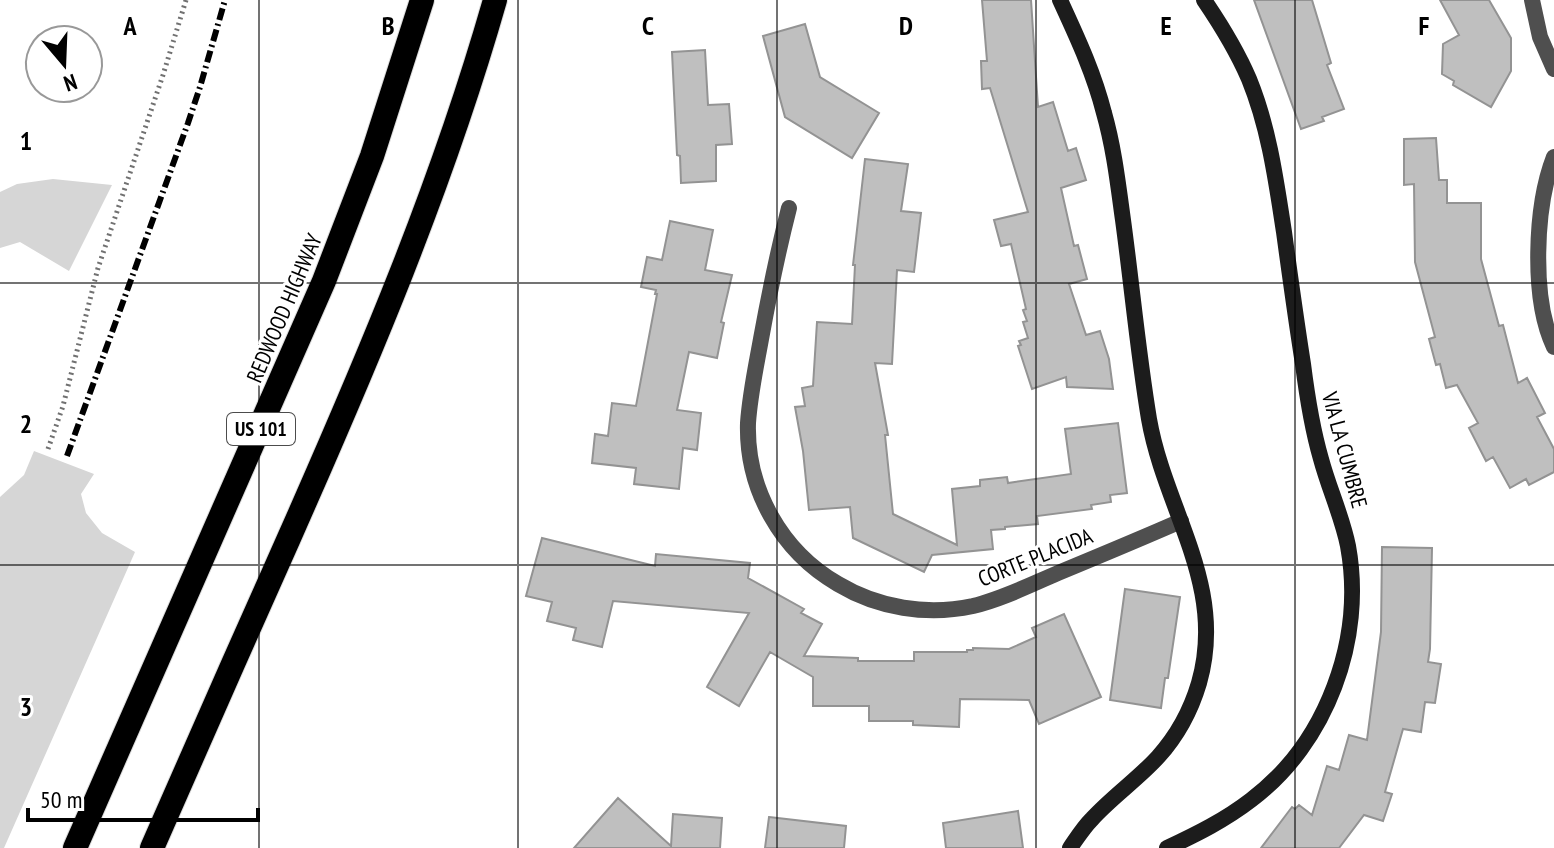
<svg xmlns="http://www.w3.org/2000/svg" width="1554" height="848" viewBox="0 0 1554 848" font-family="'PT Sans Narrow',sans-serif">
<rect width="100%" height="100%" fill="#fff"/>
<path fill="#d6d6d6" d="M 53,179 L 112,185 L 69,271 L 20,242 L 0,248 L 0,192 L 17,184 Z
M 34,451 L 94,474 L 81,494 L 86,513 L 102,533 L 135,552 L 4,848 L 0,848 L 0,497 L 24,475 Z"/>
<path fill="#bfbfbf" stroke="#939393" stroke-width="2" d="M 982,0 L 1031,0 L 1038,107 L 1053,102 L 1068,151 L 1076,148 L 1086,180 L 1061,188 L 1074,246 L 1078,245 L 1087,279 L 1069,284 L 1086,335 L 1100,331 L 1109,359 L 1113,389 L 1067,387 L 1066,377 L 1032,389 L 1018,346 L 1021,345 L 1019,341 L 1028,338 L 1023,322 L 1027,321 L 1023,310 L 1026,309 L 1011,244 L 1001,246 L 994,220 L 1028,212 L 990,88 L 982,89 L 981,61 L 987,61 Z
M 1254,0 L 1312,0 L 1331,63 L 1327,65 L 1344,109 L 1322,117 L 1324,121 L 1301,129 Z
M 1440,0 L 1489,0 L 1511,38 L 1511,71 L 1491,107 L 1453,85 L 1454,81 L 1442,74 L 1443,44 L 1459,35 Z
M 805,24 L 820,77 L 879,113 L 852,158 L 785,117 L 763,36 Z
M 705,50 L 708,105 L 729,104 L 732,144 L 716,145 L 716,181 L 681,183 L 680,156 L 677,155 L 672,52 Z
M 1436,138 L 1439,180 L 1447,180 L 1447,203 L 1481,203 L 1481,259 L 1499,326 L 1503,325 L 1518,383 L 1527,378 L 1545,413 L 1537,417 L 1554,449 L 1554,472 L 1529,485 L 1526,479 L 1510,488 L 1493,457 L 1486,461 L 1469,428 L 1478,423 L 1457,385 L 1446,388 L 1440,364 L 1436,365 L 1429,339 L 1435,337 L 1415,262 L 1414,184 L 1404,185 L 1404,139 Z
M 865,159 L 908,164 L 901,211 L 921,213 L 914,272 L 897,270 L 892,364 L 875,363 L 888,435 L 885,435 L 893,514 L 957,545 L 952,489 L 980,486 L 980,480 L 1007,477 L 1008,483 L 1071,474 L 1065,429 L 1118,423 L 1127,493 L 1110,495 L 1111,502 L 1091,505 L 1092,509 L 1037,516 L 1038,524 L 1005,527 L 1005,529 L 991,530 L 993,549 L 932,555 L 924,572 L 853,538 L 850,507 L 809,510 L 803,451 L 795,407 L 805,406 L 802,388 L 813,386 L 817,322 L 852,324 L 855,265 L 853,265 Z
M 670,221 L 713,230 L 705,270 L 732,275 L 721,322 L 724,323 L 717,358 L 689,352 L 677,410 L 701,413 L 697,450 L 683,448 L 679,489 L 634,484 L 636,468 L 592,463 L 595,434 L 608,436 L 612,403 L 636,406 L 657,294 L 655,294 L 656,290 L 641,287 L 647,257 L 662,260 Z
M 542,538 L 655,566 L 656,554 L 750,563 L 748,578 L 804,609 L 801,613 L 822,624 L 804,656 L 858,658 L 858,661 L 914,661 L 914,652 L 967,652 L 967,650 L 973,650 L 973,648 L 1009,649 L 1036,637 L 1032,628 L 1064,614 L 1101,697 L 1039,724 L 1029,700 L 960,699 L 959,727 L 913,725 L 913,721 L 869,721 L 869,706 L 813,706 L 813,677 L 770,652 L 739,706 L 707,687 L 749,613 L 613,601 L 602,647 L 573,640 L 576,628 L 547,621 L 552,602 L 526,596 Z
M 1382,547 L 1432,548 L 1430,649 L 1428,662 L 1441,664 L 1435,703 L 1425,702 L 1421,732 L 1403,729 L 1385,792 L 1392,794 L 1383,821 L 1364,815 L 1339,848 L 1261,848 L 1292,807 L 1295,809 L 1299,805 L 1312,815 L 1327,766 L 1339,770 L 1349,735 L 1367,740 L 1381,632 Z
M 1125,589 L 1180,597 L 1168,678 L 1165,678 L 1161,708 L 1110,700 Z
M 618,798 L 671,846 L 673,814 L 722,818 L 720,848 L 574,848 Z
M 1018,811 L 1023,848 L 946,848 L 943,823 Z
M 769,817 L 846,826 L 844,848 L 765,848 Z"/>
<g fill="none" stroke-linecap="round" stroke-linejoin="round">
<defs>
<path id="highway" d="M 75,848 L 324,281 L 372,156 L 422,0
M 152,848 C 197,745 243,641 289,538 C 367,362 442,186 495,0"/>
</defs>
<use href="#highway" stroke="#dbdbdb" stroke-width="26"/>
<path stroke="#717171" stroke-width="5" stroke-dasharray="2 4" stroke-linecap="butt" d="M 48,449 L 63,406 L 98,268 L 163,75 L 186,0"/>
<path stroke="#4f4f4f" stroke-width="16" d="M 1532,0 L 1540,37 L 1554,69"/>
<path stroke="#4f4f4f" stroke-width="16" d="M 1554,157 C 1535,206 1531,299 1554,347
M 789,208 C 778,251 769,295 761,339 C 756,367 750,394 748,423 C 746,489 781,551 838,584 C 878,608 927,616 973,606 C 1002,599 1030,585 1058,573 C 1099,556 1140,539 1181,521"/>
<path stroke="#1c1c1c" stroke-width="16" d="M 1060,0 C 1077,37 1094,73 1104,113 C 1114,148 1118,184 1123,220 C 1132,286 1138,353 1149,419 C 1165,511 1227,585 1199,683 C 1191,710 1177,736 1158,757 C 1138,779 1112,797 1092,819 C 1083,828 1077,838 1070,848
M 1167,848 C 1197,834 1225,820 1251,800 C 1327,743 1365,639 1348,546 C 1342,516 1329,489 1321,459 C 1312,428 1307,396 1303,364 C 1296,320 1290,276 1284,232 C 1276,180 1269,128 1249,79 C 1237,51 1221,25 1204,0"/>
<use href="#highway" stroke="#000" stroke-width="24"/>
<path stroke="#000" stroke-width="6" stroke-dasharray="12 4 2 4" stroke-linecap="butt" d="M 67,456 L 188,123 L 200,87 L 225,0"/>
</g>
<path fill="none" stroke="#000" stroke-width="2" stroke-opacity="0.55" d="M 259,0 L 259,848M 518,0 L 518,848M 777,0 L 777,848M 1036,0 L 1036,848M 1295,0 L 1295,848M 0,283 L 1554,283M 0,565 L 1554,565"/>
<g text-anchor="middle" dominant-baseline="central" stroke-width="6" stroke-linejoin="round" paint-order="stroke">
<rect fill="#fff" stroke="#4c4c4c" stroke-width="2" x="227" y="413" width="68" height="32" rx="6"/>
<g font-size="20" font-weight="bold" fill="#000">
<text x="261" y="429">US 101</text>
</g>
<g font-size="22" fill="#000" stroke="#fff">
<text transform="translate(284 308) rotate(-67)">REDWOOD HIGHWAY</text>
<text transform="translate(1345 450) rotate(75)">VIA LA CUMBRE</text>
<text transform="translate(1035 557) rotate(-22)">CORTE PLACIDA</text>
</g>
</g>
<g font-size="26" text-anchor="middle" font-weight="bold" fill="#000" stroke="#fff" stroke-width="6" stroke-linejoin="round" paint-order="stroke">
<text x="130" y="35">A</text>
<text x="388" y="35">B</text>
<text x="648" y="35">C</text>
<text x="906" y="35">D</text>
<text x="1166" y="35">E</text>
<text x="1424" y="35">F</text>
<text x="26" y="150">1</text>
<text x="26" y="433">2</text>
<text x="26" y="716">3</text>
</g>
<g transform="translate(64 64) rotate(161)"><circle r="38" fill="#ffffff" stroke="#999999" stroke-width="2"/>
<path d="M0-6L14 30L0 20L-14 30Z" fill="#000000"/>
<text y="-12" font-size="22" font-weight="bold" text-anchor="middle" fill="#000000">N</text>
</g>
<path d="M28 808v12h230v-12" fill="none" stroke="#000000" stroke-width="4"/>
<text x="40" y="808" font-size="24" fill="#000000" stroke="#ffffff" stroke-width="6" paint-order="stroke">50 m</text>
</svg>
